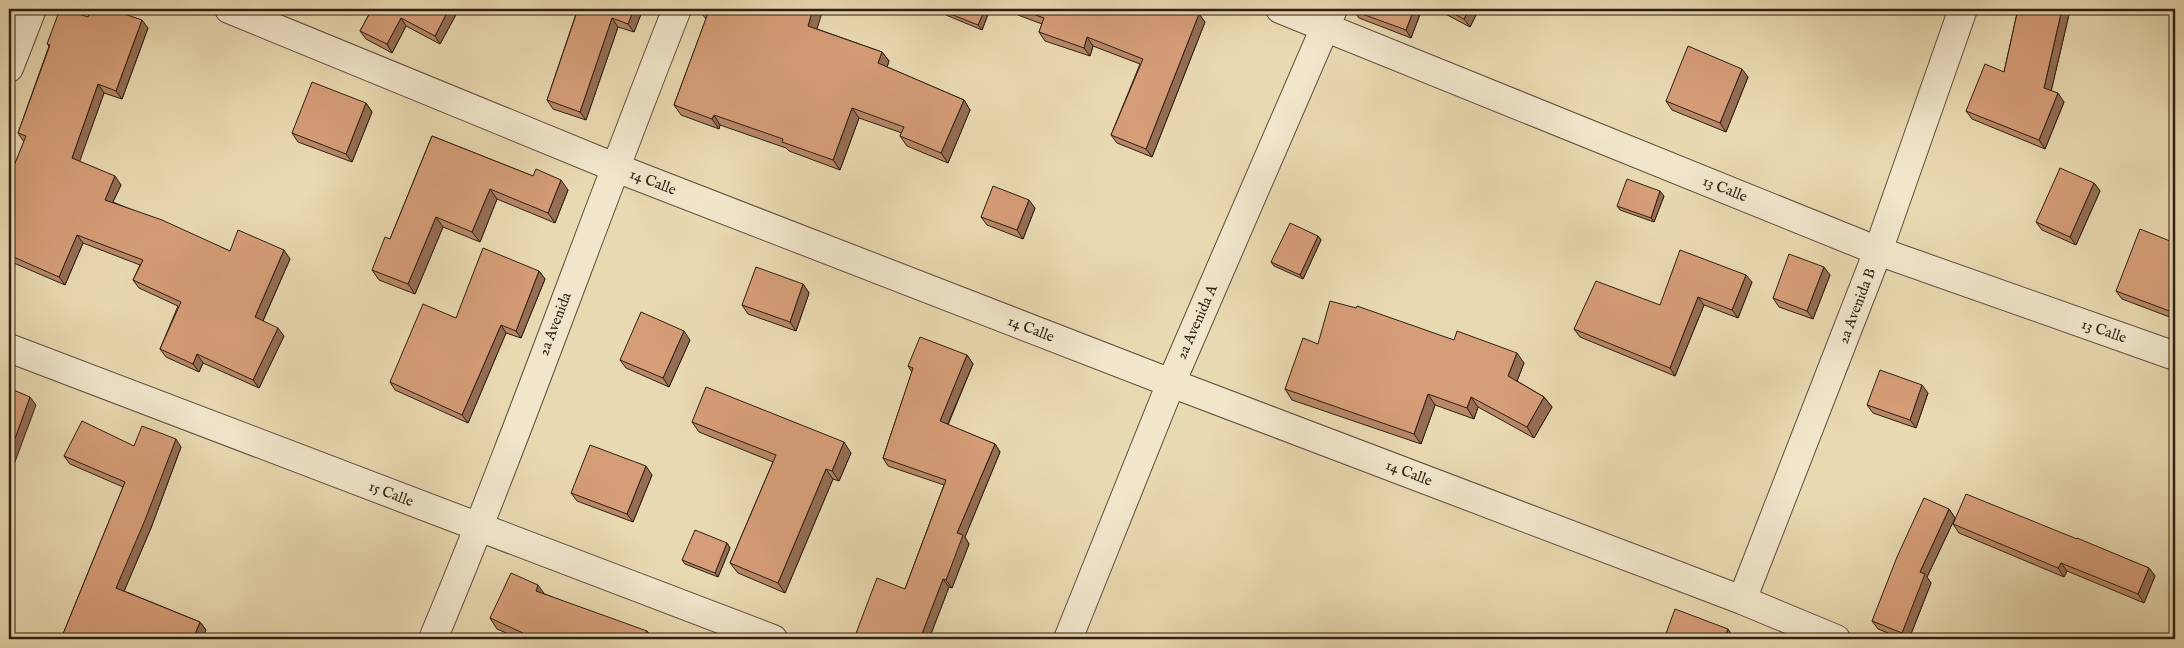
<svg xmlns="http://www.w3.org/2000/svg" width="2184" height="648" viewBox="0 0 2184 648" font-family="'IM FELL English',serif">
<rect width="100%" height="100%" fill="#e9d9b1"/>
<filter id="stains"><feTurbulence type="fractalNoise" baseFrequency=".004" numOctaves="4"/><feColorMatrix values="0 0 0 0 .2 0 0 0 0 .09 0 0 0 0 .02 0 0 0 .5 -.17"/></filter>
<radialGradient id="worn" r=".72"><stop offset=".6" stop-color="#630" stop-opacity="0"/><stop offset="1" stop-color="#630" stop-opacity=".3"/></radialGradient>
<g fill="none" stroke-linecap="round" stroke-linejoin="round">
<defs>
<path id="minor" d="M 229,9 L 614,167 L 1171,383 L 1742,600 L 1836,639
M 1280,9 L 1878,251 L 2175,356
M 9,68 L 32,9
M 9,348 L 773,639
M 1742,600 L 1878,251 L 1963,9
M 433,639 C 520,431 594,218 677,9
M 1068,639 L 1171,383 L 1333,9"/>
</defs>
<use href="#minor" stroke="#5d4e39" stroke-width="30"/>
<use href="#minor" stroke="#f1e6cc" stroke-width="28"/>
</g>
<path fill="#b78767" stroke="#2e1f11" d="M 372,9 L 459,9 L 440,44 L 406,26 L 392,53 L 366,39 L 360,31 Z
M 562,9 L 643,9 L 634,32 L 618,27 L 586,120 L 553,109 L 547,100 L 576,14 Z
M 698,9 L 817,29 L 882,52 L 889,61 L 887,67 L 964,100 L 970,110 L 948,163 L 907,146 L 900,136 L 902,133 L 859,118 L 840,170 L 789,151 L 786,148 L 720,125 L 719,129 L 681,115 L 674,105 L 706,19 Z
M 990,9 L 982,30 L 946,15 L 943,11 Z
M 1002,9 L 1186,9 L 1199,14 L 1205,22 L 1152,157 L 1117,143 L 1111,135 L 1140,64 L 1093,46 L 1090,56 L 1045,41 L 1039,32 L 1042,24 Z
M 1354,9 L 1422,9 L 1411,38 L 1359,18 L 1354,11 Z
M 1436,9 L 1479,9 L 1470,27 Z
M 2018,9 L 2069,9 L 2070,10 L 2051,91 L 2064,102 L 2045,149 L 1972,119 L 1966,111 L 2004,72 Z
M 88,17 L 148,28 L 122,99 L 104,93 L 79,161 L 121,185 L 113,202 L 230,251 L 290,259 L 263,321 L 284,336 L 259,388 L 203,363 L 199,372 L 166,357 L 160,349 L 178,306 L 139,288 L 133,280 L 140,265 L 83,243 L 65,285 L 9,261 L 9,178 L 24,142 L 18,133 L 49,46 L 47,44 Z
M 1748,77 L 1726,132 L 1672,110 L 1666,101 Z
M 366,103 L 372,112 L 352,162 L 298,142 L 292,133 Z
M 432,136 L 568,190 L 555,223 L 497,199 L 480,242 L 443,227 L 415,294 L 379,280 L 372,270 L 390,239 Z
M 2094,183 L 2100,191 L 2076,245 L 2042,230 L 2036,222 Z
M 1664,196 L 1654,222 L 1620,210 L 1617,206 Z
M 1035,208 L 1023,239 L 987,225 L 981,217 Z
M 1318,236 L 1321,240 L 1303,279 L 1274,266 L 1271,262 Z
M 2175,243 L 2175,319 L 2122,299 L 2116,291 Z
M 539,271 L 545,279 L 521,338 L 506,333 L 468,423 L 395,390 L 390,382 L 456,318 Z
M 1830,275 L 1813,319 L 1779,307 L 1773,298 Z
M 1752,282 L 1738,318 L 1704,305 L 1675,376 L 1580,337 L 1574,329 L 1660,305 Z
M 803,284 L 809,293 L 796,331 L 748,314 L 742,305 Z
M 690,340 L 669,387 L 626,368 L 620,360 Z
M 1454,340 L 1524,363 L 1517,381 L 1544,397 L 1552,407 L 1534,438 L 1478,407 L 1474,419 L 1435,405 L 1421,444 L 1292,400 L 1285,389 L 1318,344 Z
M 967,355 L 973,364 L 948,425 L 995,444 L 1000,452 L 965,537 L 969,544 L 952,588 L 949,587 L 929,639 L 857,639 L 855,636 L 905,589 L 944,485 L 888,466 L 883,458 L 912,372 L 908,366 Z
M 1928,393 L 1916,428 L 1873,413 L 1867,405 Z
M 692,422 L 851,453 L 839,481 L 833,479 L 785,593 L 738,573 L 730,563 L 773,462 L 699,432 Z
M 134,446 L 181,447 L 151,528 L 124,591 L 200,622 L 206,630 L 61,639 L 123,487 L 70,464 L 64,456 Z
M 652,475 L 633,522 L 577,501 L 571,493 Z
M 1949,509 L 1955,518 L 1927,577 L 1931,583 L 1909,639 L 1903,639 L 1878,629 L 1872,621 Z
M 1953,524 L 2077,539 L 2149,568 L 2155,576 L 2144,603 L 2067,571 L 2064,577 L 1959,533 Z
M 727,543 L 730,548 L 718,577 L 685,564 L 682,560 Z
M 545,594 L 653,639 L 520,639 L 497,629 L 490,618 Z"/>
<path fill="#956e54" stroke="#2e1f11" d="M 449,9 L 459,9 L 440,44 L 435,36 Z
M 634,9 L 643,9 L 634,32 L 628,24 Z
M 813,9 L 823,9 L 815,36 L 808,26 Z
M 985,9 L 990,9 L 982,30 L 978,25 Z
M 1414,9 L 1422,9 L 1411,38 L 1406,30 Z
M 1469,9 L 1479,9 L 1470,27 L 1464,19 Z
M 2062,9 L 2069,9 L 2070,10 L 2050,96 L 2044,88 Z
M 1199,14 L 1205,22 L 1152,157 L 1146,149 Z
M 401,18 L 406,26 L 392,53 L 387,44 Z
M 612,18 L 618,27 L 586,120 L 580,112 Z
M 142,20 L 148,28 L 122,99 L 116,91 Z
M 1087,37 L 1093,46 L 1090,56 L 1084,48 Z
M 882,52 L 889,61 L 885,73 L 878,63 Z
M 1742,69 L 1748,77 L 1726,132 L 1720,123 Z
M 98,84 L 104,93 L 78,166 L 72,158 Z
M 2058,93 L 2064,102 L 2045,149 L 2039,140 Z
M 964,100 L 970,110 L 948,163 L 941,153 Z
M 366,103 L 372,112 L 352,162 L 346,154 Z
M 852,108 L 859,118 L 840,170 L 833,160 Z
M 714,115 L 720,125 L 719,129 L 712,119 Z
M 115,176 L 121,185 L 110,208 L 105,200 Z
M 561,180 L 568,190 L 555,223 L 548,213 Z
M 2094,183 L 2100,191 L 2076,245 L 2070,237 Z
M 490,189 L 497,199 L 480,242 L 472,232 Z
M 1660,191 L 1664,196 L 1654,222 L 1651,218 Z
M 1029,200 L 1035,208 L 1023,239 L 1017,230 Z
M 436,217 L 443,227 L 415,294 L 408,284 Z
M 77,235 L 83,243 L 65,285 L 59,277 Z
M 1318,236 L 1321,240 L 1303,279 L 1300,275 Z
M 284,250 L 290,259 L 261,325 L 255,317 Z
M 1824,267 L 1830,275 L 1813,319 L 1807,311 Z
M 539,271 L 545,279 L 521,338 L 516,331 Z
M 1746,275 L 1752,282 L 1738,318 L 1732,310 Z
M 803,284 L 809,293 L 796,331 L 790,322 Z
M 1698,297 L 1704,305 L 1675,376 L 1670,368 Z
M 501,325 L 506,333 L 468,423 L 462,415 Z
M 278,328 L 284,336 L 259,388 L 253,380 Z
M 684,331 L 690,340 L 669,387 L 663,378 Z
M 1517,353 L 1524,363 L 1515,386 L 1508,376 Z
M 197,354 L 203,363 L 199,372 L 193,364 Z
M 967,355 L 973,364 L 945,430 L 940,421 Z
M 1922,385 L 1928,393 L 1916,428 L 1910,420 Z
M 1428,394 L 1435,405 L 1421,444 L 1414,434 Z
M 30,397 L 36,405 L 9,478 L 9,455 Z
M 1471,397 L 1478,407 L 1474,419 L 1467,408 Z
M 1544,397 L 1552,407 L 1534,438 L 1527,427 Z
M 176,439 L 181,447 L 151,528 L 122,596 L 116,588 Z
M 844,442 L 851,453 L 839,481 L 832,471 Z
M 995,444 L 1000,452 L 965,537 L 969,544 L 952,588 L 946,580 L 957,533 Z
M 646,466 L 652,475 L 633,522 L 627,514 Z
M 826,469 L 833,479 L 785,593 L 778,583 Z
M 1949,509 L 1955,518 L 1927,577 L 1931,583 L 1909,639 L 1907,639 L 1902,633 L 1920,572 Z
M 727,543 L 730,548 L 718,577 L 715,573 Z
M 2061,563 L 2067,571 L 2064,577 L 2058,568 Z
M 2149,568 L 2155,576 L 2144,603 L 2138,594 Z
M 943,579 L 949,587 L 929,639 L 920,639 Z
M 538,585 L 546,596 L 536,591 Z
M 200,622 L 206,630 L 202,639 L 193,639 Z
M 1728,629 L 1734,638 L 1734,639 L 1724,639 Z
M 647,631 L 653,639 L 644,639 Z"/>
<path fill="#d59d78" stroke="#2e1f11" d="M 60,9 L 64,9 L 88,17 L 91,9 L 110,9 L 142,20 L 116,91 L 98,84 L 72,158 L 115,176 L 105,200 L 162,220 L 230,251 L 238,230 L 284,250 L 255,317 L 278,328 L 253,380 L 197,354 L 193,364 L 160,349 L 181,302 L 133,280 L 143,260 L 77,235 L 59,277 L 9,255 L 9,178 L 26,136 L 18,133 L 50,45 L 47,44 Z
M 372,9 L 449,9 L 435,36 L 401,18 L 387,44 L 360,31 Z
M 578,9 L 634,9 L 628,24 L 612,18 L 580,112 L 547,100 Z
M 698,9 L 813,9 L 808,26 L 882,52 L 878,63 L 964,100 L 941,153 L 900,136 L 904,127 L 852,108 L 833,160 L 782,142 L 783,139 L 714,115 L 712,119 L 674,105 L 708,13 Z
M 944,9 L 985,9 L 978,25 L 943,11 Z
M 1019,9 L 1186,9 L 1199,14 L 1146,149 L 1111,135 L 1143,59 L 1087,37 L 1084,48 L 1039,32 L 1044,18 Z
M 1354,9 L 1414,9 L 1406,30 L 1354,11 Z
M 1445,9 L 1469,9 L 1464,19 Z
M 2018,9 L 2062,9 L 2044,88 L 2058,93 L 2039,140 L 1966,111 L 1985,64 L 2004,72 Z
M 1688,46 L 1742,69 L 1720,123 L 1666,101 Z
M 312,82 L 366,103 L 346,154 L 292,133 Z
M 432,136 L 533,176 L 536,169 L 561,180 L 548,213 L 490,189 L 472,232 L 436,217 L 408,284 L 372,270 L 385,237 L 390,239 Z
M 2060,168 L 2094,183 L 2070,237 L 2036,222 Z
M 1627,179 L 1660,191 L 1651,218 L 1617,206 Z
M 993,186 L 1029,200 L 1017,230 L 981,217 Z
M 1290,223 L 1318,236 L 1300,275 L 1271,262 Z
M 2140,229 L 2175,243 L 2175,313 L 2116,291 Z
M 483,248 L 539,271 L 516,331 L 501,325 L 462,415 L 390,382 L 423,304 L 456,318 Z
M 1680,250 L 1746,275 L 1732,310 L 1698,297 L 1670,368 L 1574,329 L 1596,281 L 1660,305 Z
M 1789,254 L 1824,267 L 1807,311 L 1773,298 Z
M 756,267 L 803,284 L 790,322 L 742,305 Z
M 1330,301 L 1356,308 L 1357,306 L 1454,340 L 1457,331 L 1517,353 L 1508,376 L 1544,397 L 1527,427 L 1471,397 L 1467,408 L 1428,394 L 1414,434 L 1285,389 L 1303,338 L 1318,344 Z
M 641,312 L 684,331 L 663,378 L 620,360 Z
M 920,337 L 967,355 L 940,421 L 995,444 L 957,533 L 963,535 L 946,580 L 943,579 L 920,639 L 863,639 L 855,636 L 877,578 L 905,589 L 946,480 L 883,458 L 913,368 L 908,366 Z
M 1880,370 L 1922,385 L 1910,420 L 1867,405 Z
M 706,387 L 844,442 L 832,471 L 826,469 L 778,583 L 730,563 L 776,455 L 692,422 Z
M 9,388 L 30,397 L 9,455 Z
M 82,421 L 134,446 L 142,426 L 176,439 L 145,520 L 116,588 L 200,622 L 193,639 L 61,639 L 125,482 L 64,456 Z
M 590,445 L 646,466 L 627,514 L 571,493 Z
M 1966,494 L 2077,539 L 2077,538 L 2149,568 L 2138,594 L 2061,563 L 2058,568 L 1953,524 Z
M 1924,498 L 1949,509 L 1920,572 L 1925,574 L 1902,633 L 1872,621 L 1897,557 Z
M 695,530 L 727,543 L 715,573 L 682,560 Z
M 511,573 L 538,585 L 536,591 L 647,631 L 644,639 L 521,639 L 523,633 L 490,618 Z
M 1675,609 L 1728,629 L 1724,639 L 1664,639 Z
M 2099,633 L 2116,639 L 2096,639 Z"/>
<g text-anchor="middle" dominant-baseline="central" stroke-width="4.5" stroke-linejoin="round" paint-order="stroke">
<g font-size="15" fill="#2e1f11" stroke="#f1e6cc">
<text transform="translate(653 182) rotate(21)">14 Calle</text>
<text transform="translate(1725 189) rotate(22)">13 Calle</text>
<text transform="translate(1857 306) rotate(-69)">2a Avenida B</text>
<text transform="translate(1197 322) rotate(-66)">2a Avenida A</text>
<text transform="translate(555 324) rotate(-69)">2a Avenida</text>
<text transform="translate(1031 329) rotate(21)">14 Calle</text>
<text transform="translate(2104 331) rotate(19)">13 Calle</text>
<text transform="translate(1409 473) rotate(21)">14 Calle</text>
<text transform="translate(391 494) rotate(21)">15 Calle</text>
</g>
</g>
<rect width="2184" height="648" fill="none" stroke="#e9d9b1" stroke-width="30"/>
<rect x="10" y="10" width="2164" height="628" fill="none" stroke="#2e1f11" stroke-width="2.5"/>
<rect x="15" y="15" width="2154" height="618" fill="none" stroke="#2e1f11"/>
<rect width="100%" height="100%" filter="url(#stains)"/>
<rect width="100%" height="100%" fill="url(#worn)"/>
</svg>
